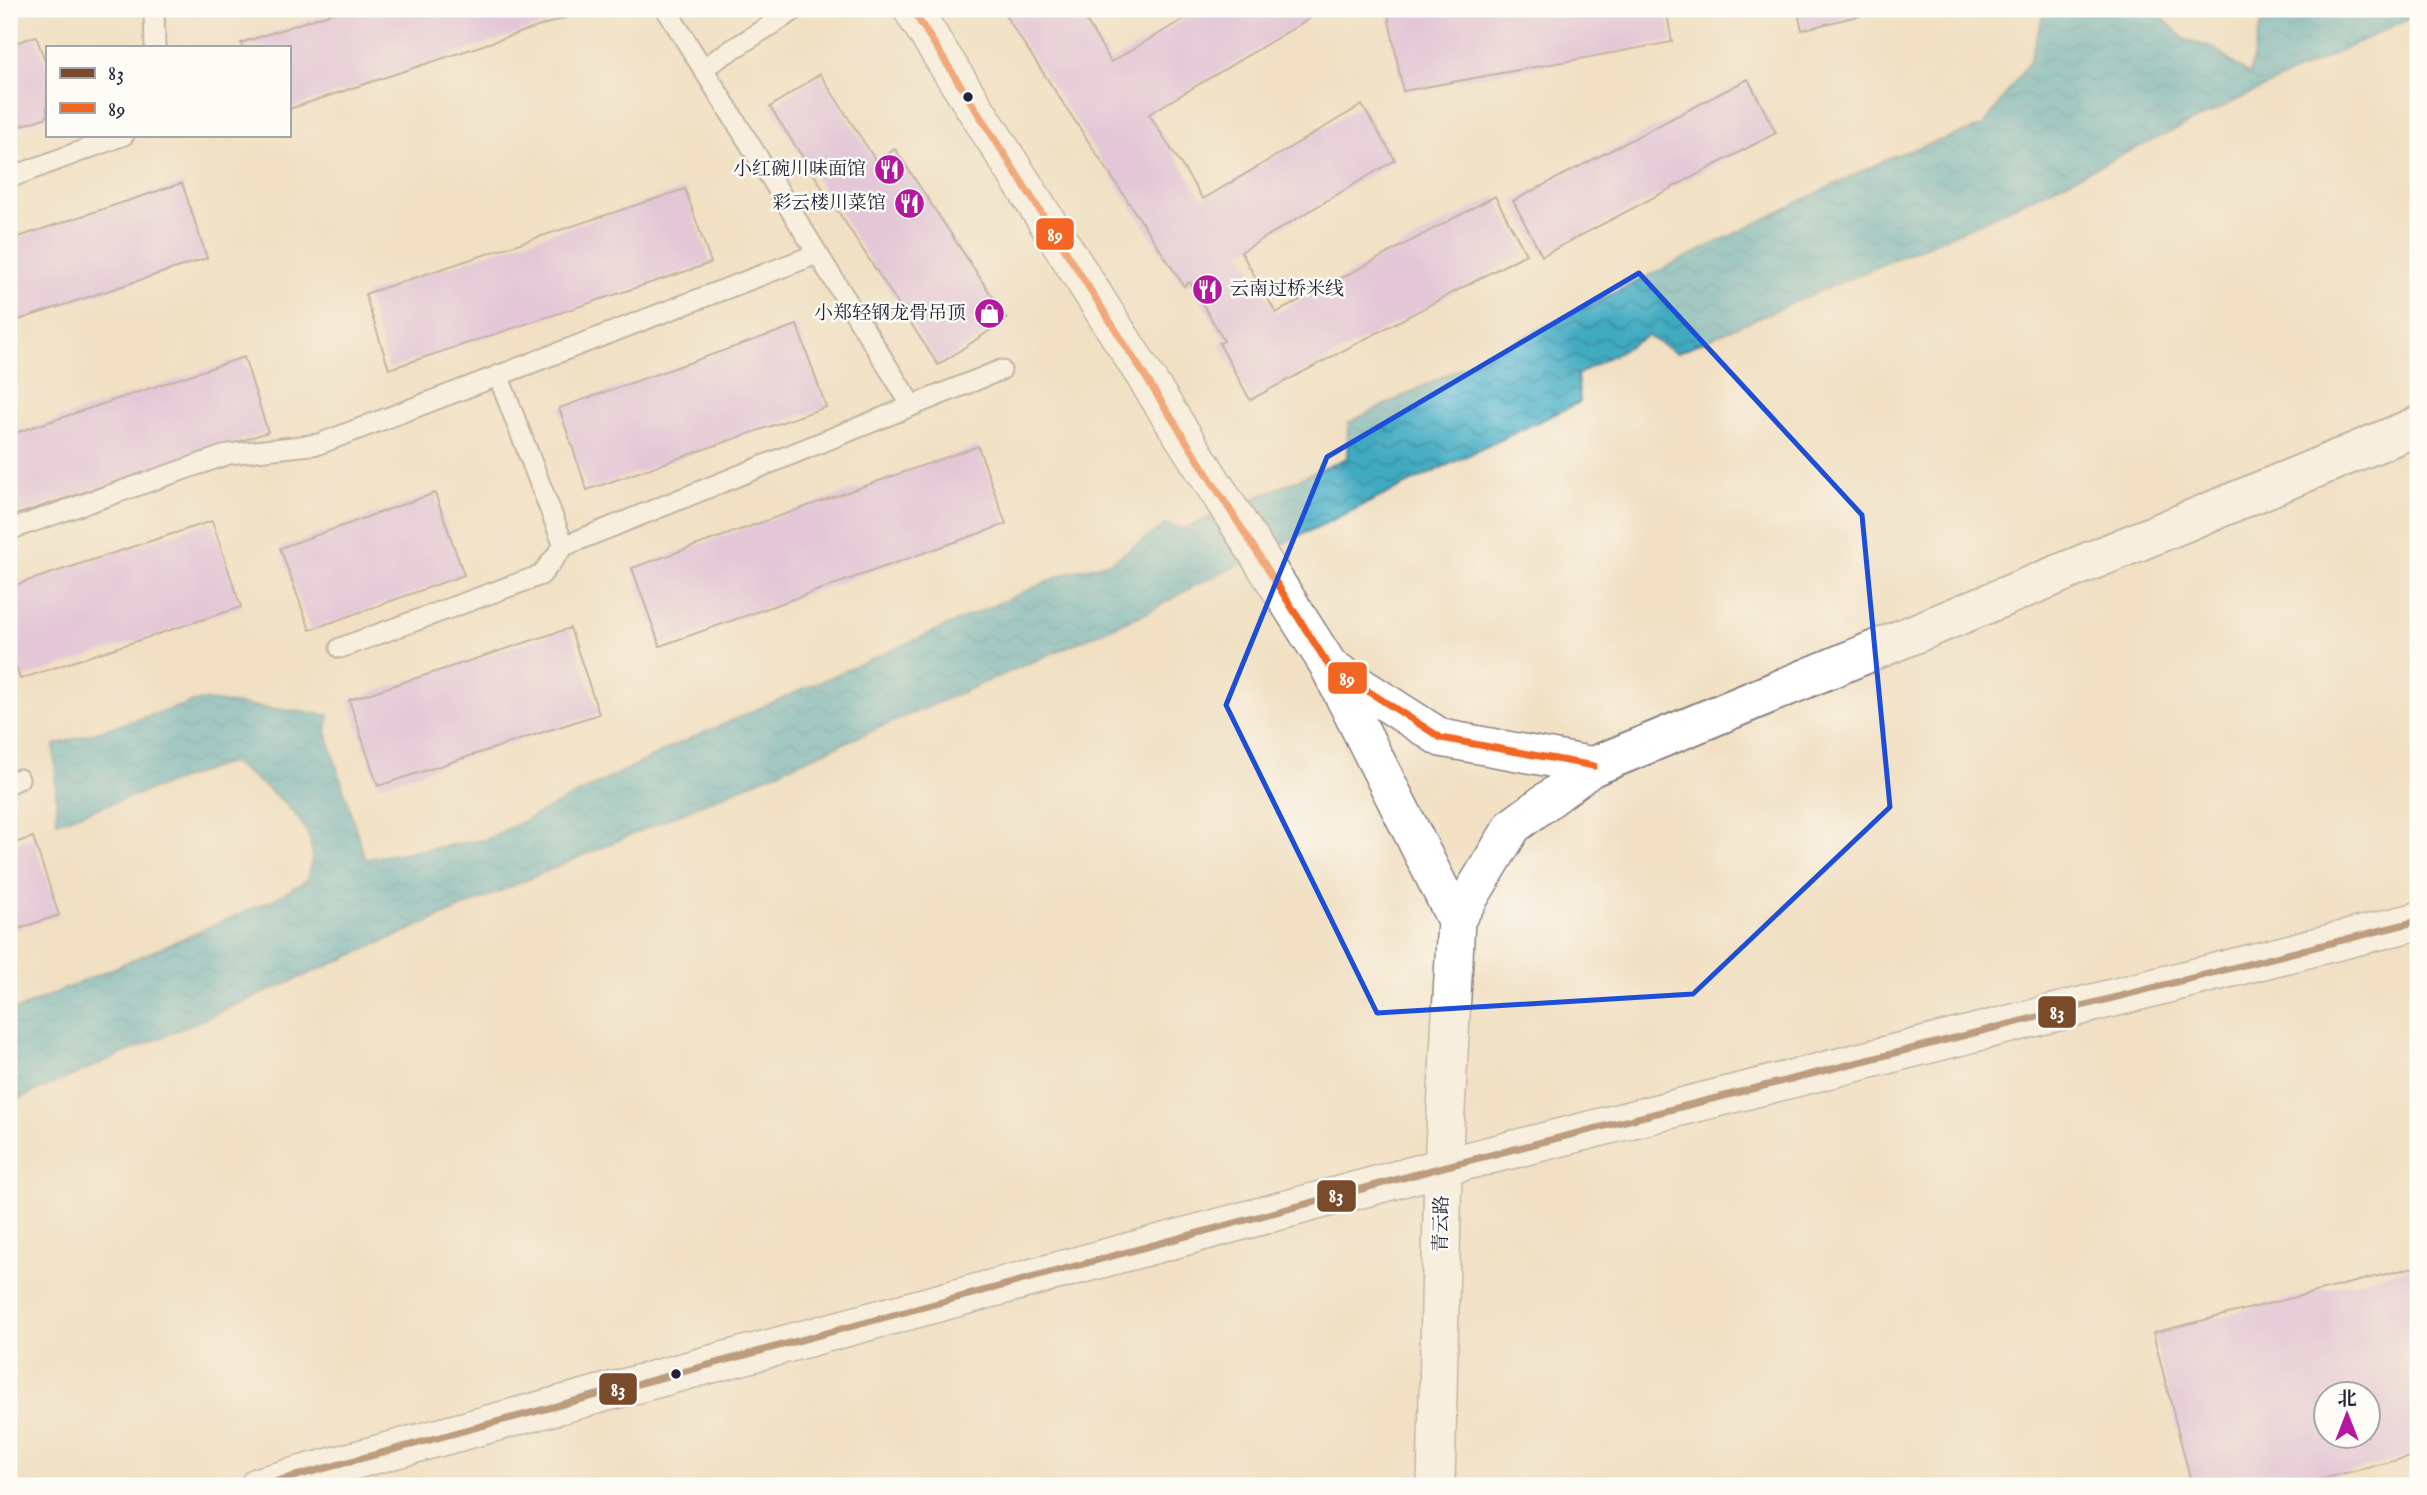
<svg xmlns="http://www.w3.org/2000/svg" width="2427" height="1495" viewBox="0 0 2427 1495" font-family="'IM FELL English','Noto Serif SC',serif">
<defs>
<pattern id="water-waves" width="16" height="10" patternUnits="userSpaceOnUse" patternTransform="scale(1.75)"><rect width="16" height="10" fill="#41aac1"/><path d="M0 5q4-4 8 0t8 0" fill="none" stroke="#368a9e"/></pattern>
</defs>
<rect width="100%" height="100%" fill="#fdfcf7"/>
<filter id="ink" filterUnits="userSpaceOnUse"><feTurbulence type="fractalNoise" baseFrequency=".0143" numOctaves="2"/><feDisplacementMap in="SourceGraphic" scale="14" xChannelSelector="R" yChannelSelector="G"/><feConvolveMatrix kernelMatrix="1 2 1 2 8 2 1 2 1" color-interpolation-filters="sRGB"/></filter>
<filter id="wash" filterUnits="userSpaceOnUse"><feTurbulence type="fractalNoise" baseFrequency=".00686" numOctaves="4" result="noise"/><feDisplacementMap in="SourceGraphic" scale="28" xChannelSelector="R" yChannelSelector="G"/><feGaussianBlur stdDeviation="1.57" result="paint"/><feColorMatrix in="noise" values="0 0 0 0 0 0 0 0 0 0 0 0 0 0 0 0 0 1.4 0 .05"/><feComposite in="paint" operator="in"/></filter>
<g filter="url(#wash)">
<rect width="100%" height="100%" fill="#f1e0c3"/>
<path fill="url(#water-waves)" stroke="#32667e" stroke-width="2" d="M 2045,9 L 2157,9 L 2158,13 L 2184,39 L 2215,49 L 2249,75 L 2261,23 L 2278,9 L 2333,9 L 2346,16 L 2365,11 L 2366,9 L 2418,9 L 2418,14 L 1975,225 L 1676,353 L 1647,336 L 1577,375 L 1580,402 L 1200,583 L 1148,612 L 9,1103 L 9,1013 L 270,901 L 307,880 C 308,872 313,862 312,853 C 311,814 260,783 231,762 L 57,822 L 54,745 L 200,700 L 329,715 L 326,732 L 365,859 L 487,839 L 676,745 L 1067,573 L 1111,562 L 1165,525 L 1186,528 L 1347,458 L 1348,423 L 1893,156 L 1983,126 L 2029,62 Z"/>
<g id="blocks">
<path fill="#d3a8ef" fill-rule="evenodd" d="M 344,9 L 586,9 L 586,11 L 289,109 L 289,47 L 242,47 L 241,43 Z
M 1001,9 L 1079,9 L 1111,62 L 1201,9 L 1303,9 L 1309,19 L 1149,114 L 1203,199 L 1362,105 L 1395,160 L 1241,252 L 1276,313 L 1495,196 L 1526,254 L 1250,400 L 1219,343 L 1224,341 L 1190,282 L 1184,286 Z
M 1387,9 L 1666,9 L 1672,42 L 1403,91 Z
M 1797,9 L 1881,9 L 1881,10 L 1802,30 Z
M 36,36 L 47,67 L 47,117 L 9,130 L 9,45 Z
M 820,74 L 876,161 L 895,149 L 1007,319 L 938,365 L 770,107 Z
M 1748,79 L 1776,133 L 1542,256 L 1513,201 Z
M 182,183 L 207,258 L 9,323 L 9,240 Z
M 685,189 L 711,263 L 389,369 L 365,294 Z
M 797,325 L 826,407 L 587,490 L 559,408 Z
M 244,357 L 268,432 L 9,517 L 9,435 Z
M 978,446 L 1006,524 L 660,646 L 632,568 Z
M 435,493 L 464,575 L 310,630 L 280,548 Z
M 212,521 L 241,607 L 20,679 L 9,645 L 9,587 Z
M 570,628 L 599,714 L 378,786 L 349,700 Z
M 33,837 L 59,915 L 9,932 L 9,845 Z
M 2414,1267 L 2418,1282 L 2418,1455 L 2294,1486 L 2192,1486 L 2153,1333 ZM 2326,1394 L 2368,1394 L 2368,1436 L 2326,1436 Z"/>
</g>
</g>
<g filter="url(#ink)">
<use href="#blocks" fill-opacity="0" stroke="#8a817f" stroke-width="2"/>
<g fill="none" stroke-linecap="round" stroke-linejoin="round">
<defs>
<path id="lane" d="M 154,9 L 155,47
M 666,9 L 912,406
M 703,68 L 796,9
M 9,178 L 124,135
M 9,530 L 229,454 L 319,444 L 817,254
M 564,546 L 1001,370
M 340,648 L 541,575 L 564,546 L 498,375
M 9,783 L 19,779"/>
<path id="street" d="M 912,9 L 1329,666 L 1441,738 L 1594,766
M 1329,667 L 1456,920
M 259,1486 L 1443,1167 L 2418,921
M 1436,1486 L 1443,1167 L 1456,920 L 1513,826 L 1594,766"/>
<path id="secondary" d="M 1594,766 L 2418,426"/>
</defs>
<use href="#lane" stroke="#8a817f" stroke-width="23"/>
<use href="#street" stroke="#8a817f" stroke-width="40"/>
<use href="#secondary" stroke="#8a817f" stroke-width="42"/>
<use href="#lane" stroke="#fff" stroke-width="19"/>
<use href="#street" stroke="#fff" stroke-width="37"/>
<use href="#secondary" stroke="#fff" stroke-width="38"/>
<defs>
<path id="bus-1" d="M 259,1486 L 1443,1167 L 2418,921"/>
<path id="bus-2" d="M 912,9 L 1329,666 L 1441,738 L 1594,766"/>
</defs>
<use href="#bus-1" stroke="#fdfcf7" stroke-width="12"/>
<use href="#bus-2" stroke="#fdfcf7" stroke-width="12"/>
<use href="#bus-1" stroke="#7a4b2a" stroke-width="7"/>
<use href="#bus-2" stroke="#f26522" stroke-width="7"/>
</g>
</g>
<path d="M0 0H2427V1495H0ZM 1639,273 L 1862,515 L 1890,807 L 1693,994 L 1377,1013 L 1226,705 L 1327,457 Z" fill="#f1e0c3" fill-opacity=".55" fill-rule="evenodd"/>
<path fill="none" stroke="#1d4ed8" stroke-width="5" stroke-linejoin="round" d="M 1639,273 L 1862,515 L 1890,807 L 1693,994 L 1377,1013 L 1226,705 L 1327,457 Z"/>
<defs>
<symbol id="restaurant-disc" viewBox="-11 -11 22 22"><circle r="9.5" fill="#b5179e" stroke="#fdfcf7"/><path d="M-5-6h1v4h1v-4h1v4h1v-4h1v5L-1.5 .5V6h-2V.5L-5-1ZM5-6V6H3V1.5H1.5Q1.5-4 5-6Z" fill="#fff"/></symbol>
<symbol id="shop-disc" viewBox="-11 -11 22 22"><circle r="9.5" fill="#b5179e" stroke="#fdfcf7"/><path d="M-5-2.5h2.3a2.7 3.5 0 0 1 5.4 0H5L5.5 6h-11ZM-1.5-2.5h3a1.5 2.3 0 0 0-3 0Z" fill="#fff"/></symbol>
</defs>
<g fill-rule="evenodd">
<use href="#restaurant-disc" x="872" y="152" width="35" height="35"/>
<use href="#restaurant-disc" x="892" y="186" width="35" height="35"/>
<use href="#restaurant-disc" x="1190" y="272" width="35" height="35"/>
<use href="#shop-disc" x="972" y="296" width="35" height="35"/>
</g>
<g fill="#22223b" stroke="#fdfcf7" stroke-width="2.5">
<circle cx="968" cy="97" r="6"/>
<circle cx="676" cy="1374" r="6"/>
</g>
<g text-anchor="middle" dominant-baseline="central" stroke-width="5" stroke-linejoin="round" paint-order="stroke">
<g font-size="19" fill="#22223b" stroke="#fdfcf7" text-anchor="end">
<text x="866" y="170">小红碗川味面馆</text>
<text x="886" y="204">彩云楼川菜馆</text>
<text x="1230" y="290" text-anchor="start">云南过桥米线</text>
<text x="966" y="314">小郑轻钢龙骨吊顶</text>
</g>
<g font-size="19" fill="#22223b" stroke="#fdfcf7">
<text transform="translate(1442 1224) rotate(-89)">青云路</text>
</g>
</g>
<g stroke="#fdfcf7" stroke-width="2.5">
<rect x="1035" y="217" width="40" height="34" rx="7" fill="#f26522"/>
<rect x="1327" y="661" width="41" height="34" rx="7" fill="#f26522"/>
<rect x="2037" y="995" width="40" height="34" rx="7" fill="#7a4b2a"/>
<rect x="1316" y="1179" width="41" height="34" rx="7" fill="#7a4b2a"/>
<rect x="598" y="1372" width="40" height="34" rx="7" fill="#7a4b2a"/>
</g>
<g font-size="19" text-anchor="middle" font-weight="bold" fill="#fff">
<text x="1055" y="241">89</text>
<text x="1347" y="685">89</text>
<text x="2057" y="1019">83</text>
<text x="1336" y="1202">83</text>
<text x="618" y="1396">83</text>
</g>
<rect width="2427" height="1495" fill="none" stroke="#fdfcf7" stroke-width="35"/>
<rect x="46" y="46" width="245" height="91" fill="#fdfcf7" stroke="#a5a5ac" stroke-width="2"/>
<rect x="60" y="68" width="35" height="10" fill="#7a4b2a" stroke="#a5a5ac" stroke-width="2"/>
<text x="108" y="80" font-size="21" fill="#22223b">83</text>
<rect x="60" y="103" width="35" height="10" fill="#f26522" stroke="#a5a5ac" stroke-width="2"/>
<text x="108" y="116" font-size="21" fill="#22223b">89</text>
<g transform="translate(2347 1415)"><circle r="33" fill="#fdfcf7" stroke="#a5a5ac" stroke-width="2"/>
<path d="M0-5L12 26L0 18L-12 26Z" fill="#b5179e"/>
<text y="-10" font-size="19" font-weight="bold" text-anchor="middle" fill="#22223b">北</text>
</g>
</svg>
